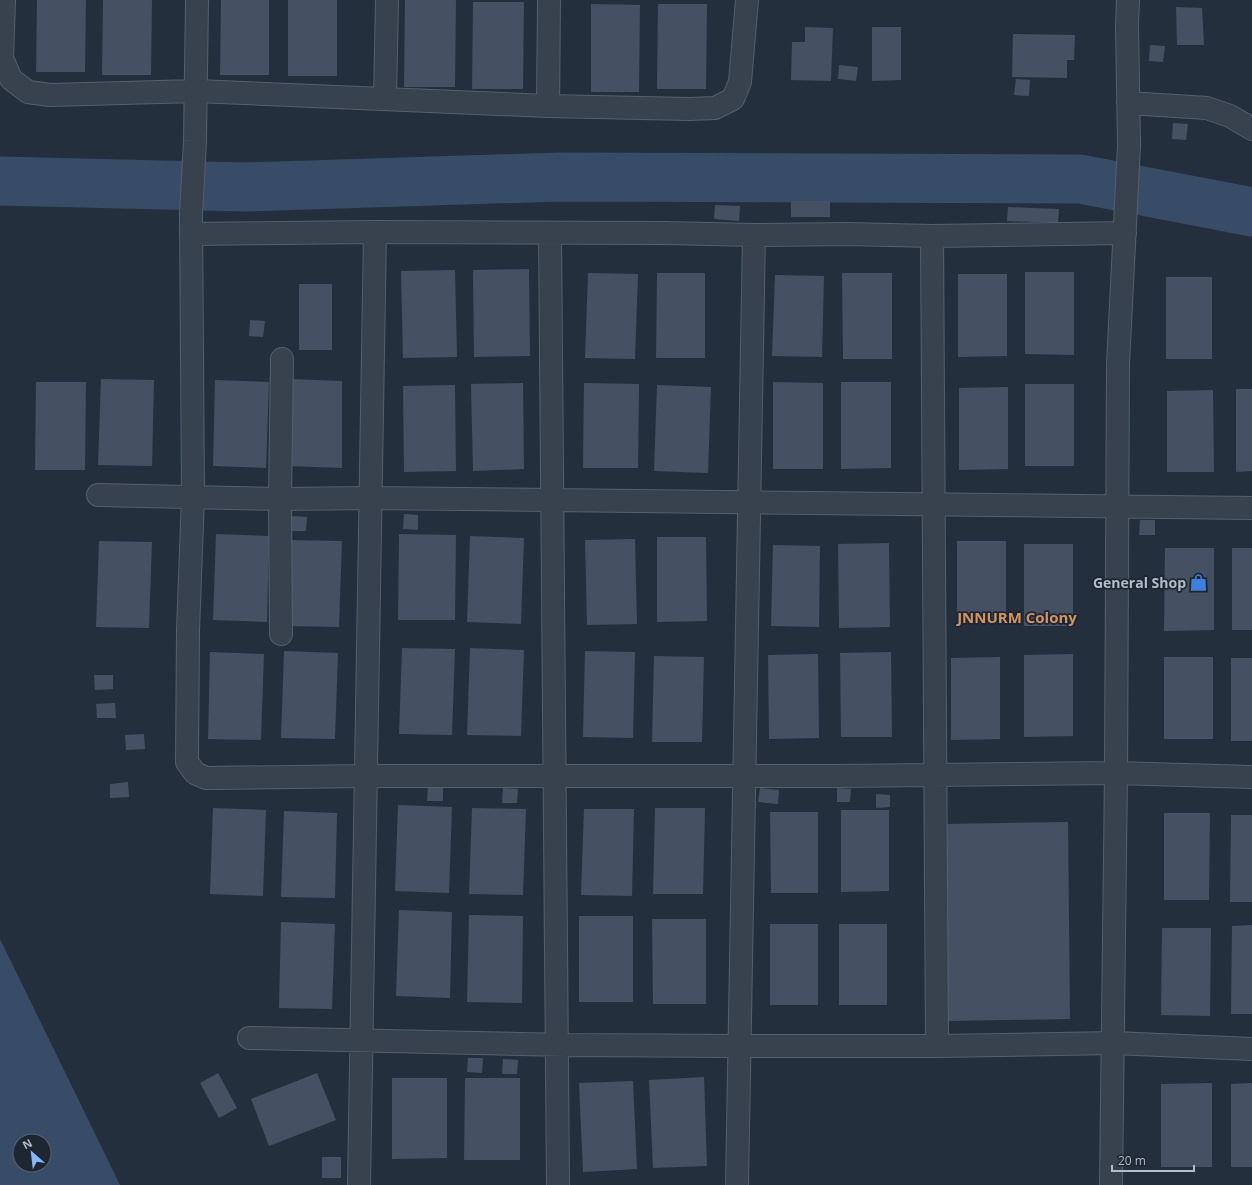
<svg xmlns="http://www.w3.org/2000/svg" width="1252" height="1185" viewBox="0 0 1252 1185" font-family="'Open Sans',sans-serif">
<rect width="100%" height="100%" fill="#242f3e"/>
<path fill="#394c67" fill-rule="evenodd" d="M 0,939 L 120,1185 L 0,1185 ZM 20,1141 L 44,1141 L 44,1165 L 20,1165 Z"/>
<g fill="none" stroke-linecap="round" stroke-linejoin="round">
<path stroke="#394c67" stroke-width="49" d="M 0,181 L 244,187 L 561,177 L 1080,179 L 1252,212"/>
</g>
<path fill="#455162" d="M 37,0 L 86,0 L 85,72 L 36,72 Z
M 103,0 L 152,0 L 151,75 L 102,75 Z
M 221,0 L 269,0 L 269,75 L 220,75 Z
M 288,0 L 337,0 L 337,76 L 288,76 Z
M 405,0 L 456,0 L 455,87 L 404,87 Z
M 473,2 L 524,2 L 523,89 L 472,89 Z
M 591,4 L 640,5 L 639,92 L 591,92 Z
M 658,4 L 707,4 L 706,89 L 657,89 Z
M 1176,7 L 1202,8 L 1204,45 L 1177,45 Z
M 805,27 L 833,28 L 831,81 L 791,80 L 792,42 L 805,42 Z
M 872,27 L 901,27 L 901,80 L 872,81 Z
M 1013,34 L 1075,35 L 1074,60 L 1067,60 L 1067,78 L 1012,77 Z
M 1150,45 L 1165,46 L 1163,62 L 1149,61 Z
M 839,65 L 858,67 L 856,81 L 838,79 Z
M 1016,79 L 1030,80 L 1029,96 L 1014,95 Z
M 1173,123 L 1188,124 L 1186,140 L 1172,139 Z
M 791,201 L 830,201 L 830,217 L 791,217 Z
M 715,205 L 740,206 L 739,221 L 714,219 Z
M 1008,207 L 1059,209 L 1058,223 L 1007,221 Z
M 529,269 L 530,356 L 474,357 L 473,270 Z
M 455,270 L 457,357 L 403,358 L 401,271 Z
M 1025,272 L 1074,272 L 1074,355 L 1025,354 Z
M 588,273 L 638,274 L 635,359 L 585,358 Z
M 657,273 L 705,273 L 705,358 L 656,358 Z
M 842,273 L 892,273 L 892,359 L 843,359 Z
M 958,274 L 1007,274 L 1007,356 L 958,357 Z
M 775,275 L 824,276 L 822,357 L 772,356 Z
M 1166,277 L 1212,277 L 1212,359 L 1166,359 Z
M 299,284 L 332,284 L 332,350 L 299,350 Z
M 250,320 L 265,321 L 263,337 L 249,336 Z
M 101,379 L 154,380 L 152,466 L 98,465 Z
M 290,379 L 342,381 L 342,468 L 288,466 Z
M 215,380 L 269,382 L 266,468 L 213,466 Z
M 36,382 L 86,382 L 85,470 L 35,470 Z
M 773,382 L 823,383 L 823,469 L 773,469 Z
M 841,382 L 891,382 L 891,468 L 841,469 Z
M 523,383 L 524,469 L 473,471 L 471,384 Z
M 584,383 L 639,384 L 638,468 L 583,468 Z
M 1025,384 L 1074,384 L 1074,466 L 1025,466 Z
M 455,385 L 456,471 L 404,472 L 403,386 Z
M 657,385 L 711,387 L 708,473 L 654,471 Z
M 1008,387 L 1008,469 L 959,470 L 959,388 Z
M 1236,389 L 1252,389 L 1252,471 L 1236,472 Z
M 1213,390 L 1214,472 L 1167,472 L 1167,391 Z
M 404,514 L 418,515 L 418,530 L 403,529 Z
M 291,516 L 307,517 L 306,531 L 290,531 Z
M 1140,520 L 1155,520 L 1155,535 L 1139,535 Z
M 216,534 L 269,536 L 267,622 L 213,620 Z
M 399,534 L 456,535 L 455,620 L 398,620 Z
M 470,536 L 524,538 L 521,624 L 467,622 Z
M 657,537 L 706,537 L 707,621 L 657,622 Z
M 635,539 L 637,624 L 587,625 L 585,540 Z
M 288,540 L 342,541 L 339,627 L 286,626 Z
M 99,541 L 152,542 L 149,628 L 96,627 Z
M 957,541 L 1006,541 L 1006,623 L 957,623 Z
M 889,543 L 890,627 L 839,628 L 838,544 Z
M 1024,544 L 1073,544 L 1073,626 L 1024,626 Z
M 773,545 L 820,546 L 819,627 L 771,626 Z
M 1165,548 L 1214,548 L 1214,630 L 1164,631 Z
M 1232,548 L 1252,548 L 1252,630 L 1232,630 Z
M 402,648 L 455,649 L 452,735 L 399,734 Z
M 470,648 L 524,650 L 521,736 L 467,735 Z
M 284,651 L 338,653 L 335,739 L 281,738 Z
M 585,651 L 635,652 L 633,738 L 583,737 Z
M 210,652 L 264,654 L 261,740 L 208,739 Z
M 891,652 L 892,737 L 841,737 L 840,653 Z
M 818,654 L 819,738 L 769,739 L 768,655 Z
M 1073,654 L 1073,736 L 1024,737 L 1024,655 Z
M 654,656 L 704,657 L 702,742 L 652,742 Z
M 1000,657 L 1000,739 L 951,740 L 951,658 Z
M 1164,657 L 1213,657 L 1213,739 L 1164,739 Z
M 1231,658 L 1252,658 L 1252,741 L 1231,741 Z
M 94,675 L 113,675 L 113,689 L 95,690 Z
M 115,703 L 116,718 L 97,718 L 96,704 Z
M 144,734 L 145,749 L 126,750 L 125,735 Z
M 128,782 L 129,797 L 110,798 L 110,784 Z
M 428,786 L 443,787 L 443,801 L 427,801 Z
M 503,788 L 518,789 L 517,803 L 502,803 Z
M 760,788 L 779,790 L 778,804 L 758,802 Z
M 837,788 L 851,789 L 850,802 L 837,802 Z
M 876,794 L 890,795 L 890,807 L 876,808 Z
M 398,805 L 452,807 L 449,893 L 395,891 Z
M 213,808 L 266,810 L 263,896 L 210,894 Z
M 472,808 L 526,809 L 523,895 L 469,894 Z
M 655,808 L 705,808 L 703,894 L 653,894 Z
M 584,809 L 634,809 L 632,896 L 581,895 Z
M 841,810 L 889,810 L 889,891 L 841,892 Z
M 284,811 L 337,813 L 335,898 L 281,897 Z
M 770,812 L 818,812 L 818,893 L 771,893 Z
M 1164,813 L 1210,813 L 1209,900 L 1164,900 Z
M 1231,815 L 1252,815 L 1252,902 L 1230,902 Z
M 1068,822 L 1070,1019 L 948,1021 L 946,824 Z
M 399,910 L 452,912 L 450,998 L 396,996 Z
M 469,915 L 523,916 L 522,1003 L 467,1002 Z
M 579,916 L 633,916 L 633,1002 L 579,1002 Z
M 652,919 L 706,919 L 706,1004 L 653,1004 Z
M 281,922 L 335,924 L 332,1009 L 279,1008 Z
M 770,924 L 818,924 L 818,1005 L 770,1005 Z
M 839,924 L 887,924 L 887,1005 L 839,1005 Z
M 1252,925 L 1252,1014 L 1231,1014 L 1232,926 Z
M 1162,928 L 1211,928 L 1210,1016 L 1161,1015 Z
M 468,1058 L 483,1058 L 482,1073 L 467,1072 Z
M 503,1059 L 518,1060 L 517,1074 L 502,1074 Z
M 218,1073 L 237,1108 L 219,1118 L 200,1083 Z
M 317,1073 L 336,1120 L 269,1146 L 251,1099 Z
M 704,1077 L 707,1166 L 653,1168 L 649,1080 Z
M 392,1078 L 447,1078 L 447,1158 L 392,1159 Z
M 465,1078 L 520,1078 L 520,1160 L 464,1160 Z
M 633,1081 L 637,1169 L 583,1172 L 579,1083 Z
M 1212,1083 L 1212,1167 L 1161,1167 L 1161,1084 Z
M 1252,1083 L 1252,1167 L 1231,1167 L 1231,1084 Z
M 322,1157 L 341,1157 L 341,1178 L 322,1178 Z"/>
<g fill="none" stroke-linecap="round" stroke-linejoin="round">
<defs>
<path id="minor" d="M 4,0 L 2,58 L 11,79 L 28,92 L 50,95 L 196,91 L 548,106 L 689,109 L 715,108 L 733,99 L 740,82 L 747,0
M 197,0 L 195,141 L 191,214 L 193,496 L 188,631 L 187,762 L 195,773 L 206,778 L 366,776 L 839,776 L 1116,773 L 1252,777
M 385,99 L 387,0
M 1128,103 L 1207,108 L 1230,116 L 1252,129
M 548,106 L 549,0
M 550,233 L 558,1185
M 191,234 L 375,232 L 666,233 L 754,235 L 848,234 L 932,236 L 1125,233
M 932,236 L 937,1046
M 98,495 L 280,499 L 370,498 L 1252,508
M 281,634 L 280,499 L 282,359
M 249,1038 L 568,1045 L 740,1046 L 937,1046 L 1114,1043 L 1252,1049
M 359,1185 L 375,232
M 737,1185 L 754,235
M 1111,1185 L 1116,773 L 1118,364 L 1129,145 L 1127,25 L 1128,0"/>
</defs>
<use href="#minor" stroke="#565f6c" stroke-width="24"/>
<use href="#minor" stroke="#38414e" stroke-width="22"/>
</g>
<defs>
<symbol id="shop-bare" viewBox="-9 -9 18 18"><path d="M-5-2.5h2.3a2.7 3.5 0 0 1 5.4 0H5L5.5 6h-11ZM-1.5-2.5h3a1.5 2.3 0 0 0-3 0Z" fill="#3f7fe0" stroke="#1d2633" stroke-width="2.5" paint-order="stroke"/></symbol>
</defs>
<g fill-rule="evenodd">
<use href="#shop-bare" x="1186" y="570" width="25" height="25"/>
</g>
<g text-anchor="middle" dominant-baseline="central" stroke-width="3.5" stroke-linejoin="round" paint-order="stroke">
<g font-size="14" font-weight="bold" fill="#b4bcc9" stroke="#1d2633" text-anchor="end">
<text x="1186" y="582">General Shop</text>
</g>
<g font-size="15" font-weight="bold" fill="#d59563" stroke="#1d2633">
<text x="1017" y="617">JNNURM Colony</text>
</g>
</g>
<g transform="translate(32 1153) rotate(332)"><circle r="19" fill="#1d2633" stroke="#59626f"/>
<path d="M0-3L7 15L0 10L-7 15Z" fill="#8ab4f8"/>
<text y="-6" font-size="11" font-weight="bold" text-anchor="middle" fill="#b4bcc9">N</text>
</g>
<path d="M1112 1165v6h82v-6" fill="none" stroke="#b4bcc9" stroke-width="2"/>
<text x="1118" y="1165" font-size="12" fill="#b4bcc9" stroke="#1d2633" stroke-width="3" paint-order="stroke">20 m</text>
</svg>
